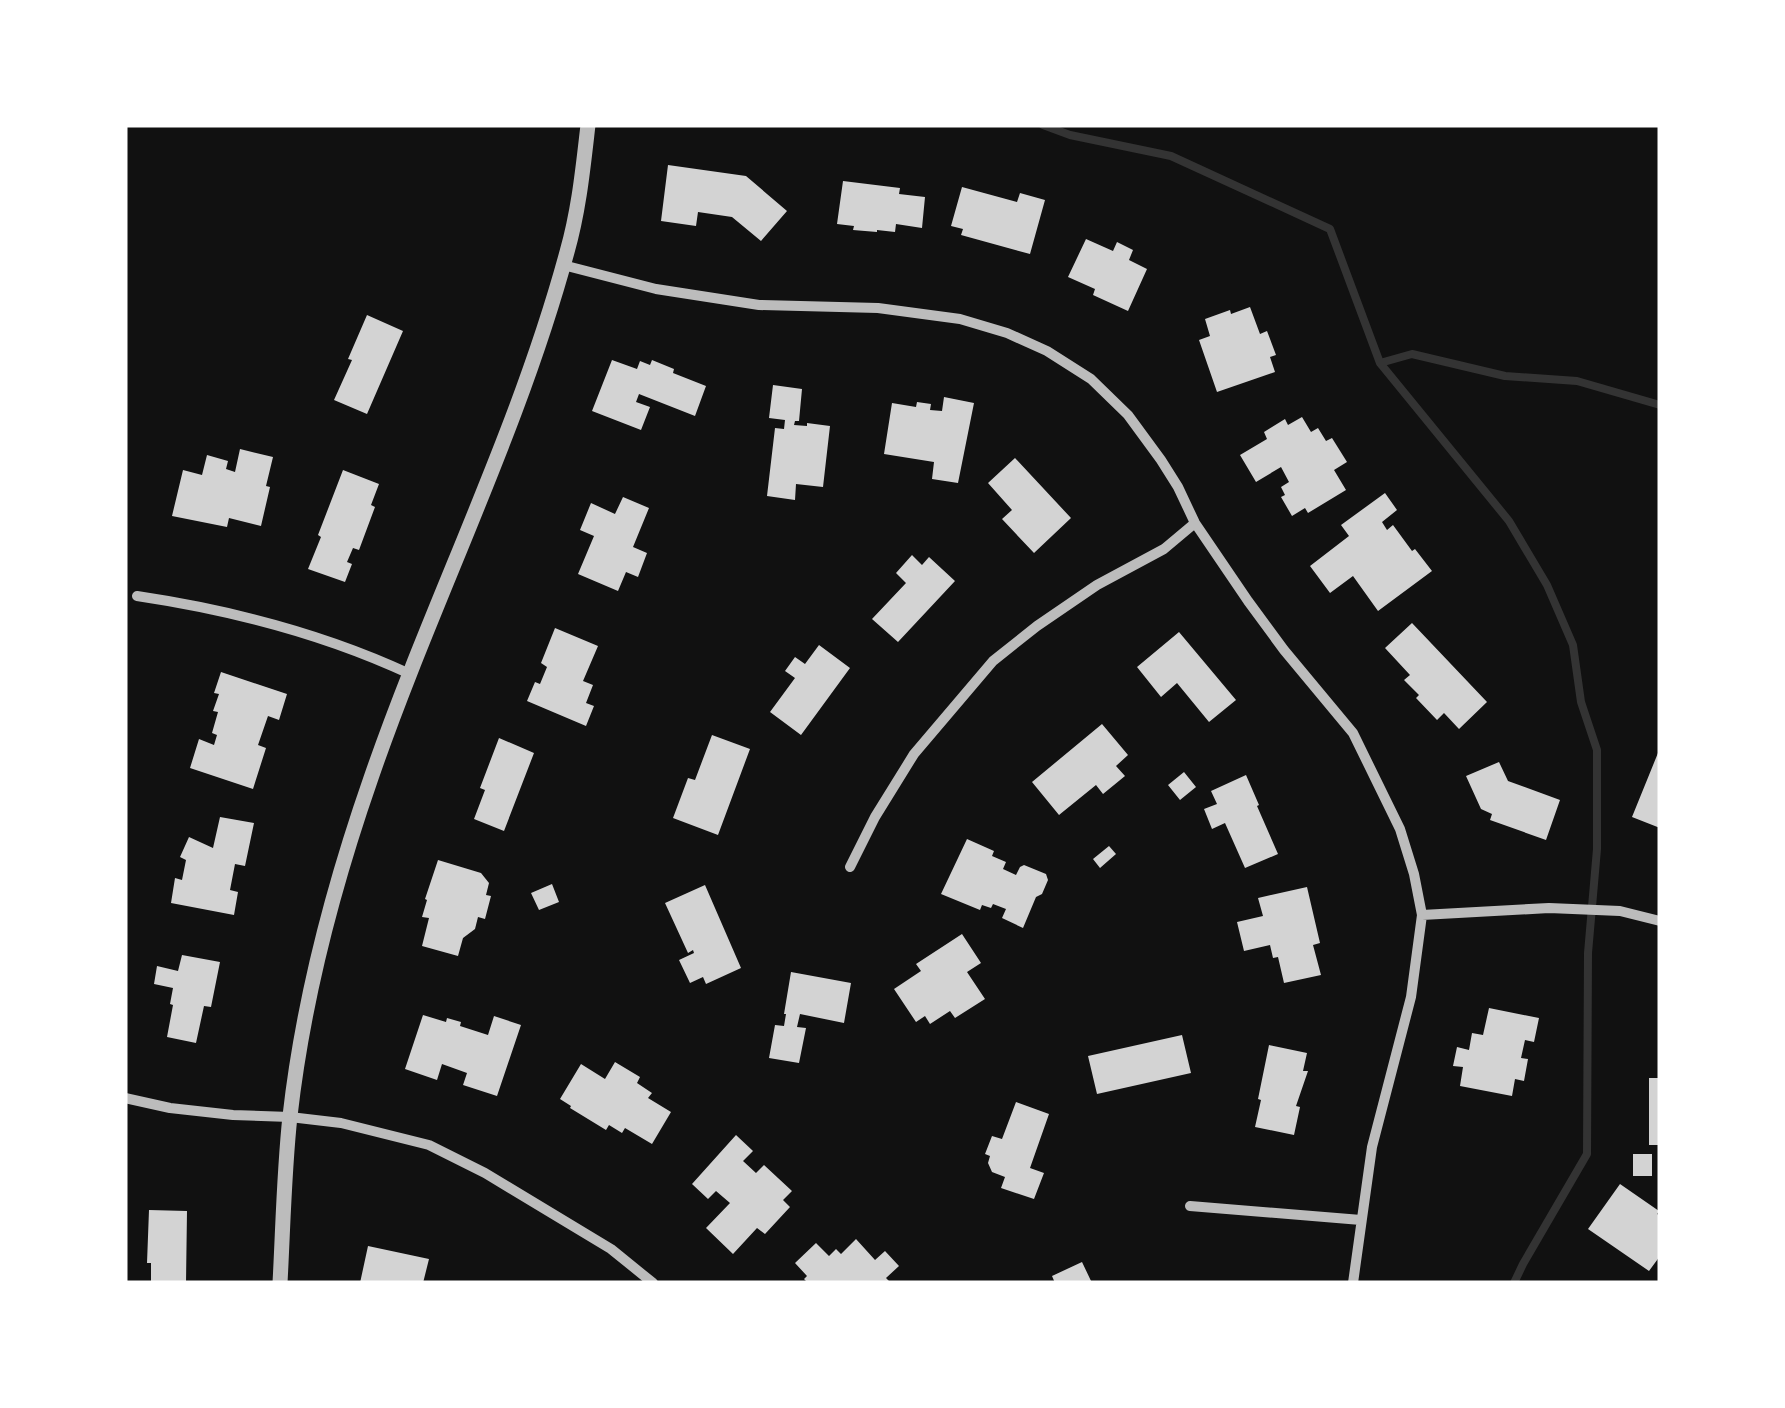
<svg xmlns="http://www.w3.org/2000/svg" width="1785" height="1408" viewBox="0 0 1785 1408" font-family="'Titillium Web',sans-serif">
<rect width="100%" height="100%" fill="#111"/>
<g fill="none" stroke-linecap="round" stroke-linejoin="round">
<path stroke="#333" stroke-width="8" d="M 1043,125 L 1070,135 L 1171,156 L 1330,229 L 1380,363 L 1509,521 L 1547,585 L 1573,645 L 1581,702 L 1597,750 L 1597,849 L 1588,953 L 1587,1154 L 1523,1264 L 1514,1283
M 1380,363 L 1412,354 L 1505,376 L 1577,381 L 1660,405"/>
</g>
<path fill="#d3d3d3" d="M 668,165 L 746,176 L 787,211 L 761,241 L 732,217 L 698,212 L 696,226 L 661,221 Z
M 843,181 L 900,188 L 899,194 L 925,197 L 922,228 L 896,224 L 895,232 L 877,230 L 877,232 L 853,230 L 854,226 L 837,224 Z
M 962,187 L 1017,202 L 1020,193 L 1045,200 L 1030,254 L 961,235 L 963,229 L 951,226 Z
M 1086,239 L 1113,251 L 1117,242 L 1133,250 L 1129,260 L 1147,269 L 1128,311 L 1093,295 L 1095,289 L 1068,277 Z
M 1250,307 L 1260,334 L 1267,331 L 1276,355 L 1270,357 L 1275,372 L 1217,392 L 1199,340 L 1210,336 L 1205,319 L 1230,310 L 1231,314 Z
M 367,315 L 403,331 L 367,414 L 334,400 L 352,360 L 348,359 Z
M 612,360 L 637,369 L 640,361 L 650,365 L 652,360 L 674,369 L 673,373 L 706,386 L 695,416 L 639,394 L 636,402 L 650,407 L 641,430 L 592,411 Z
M 773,385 L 802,389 L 799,421 L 795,421 L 794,425 L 807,426 L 807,423 L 830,426 L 823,487 L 796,484 L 795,500 L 767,496 L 775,428 L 784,429 L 785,420 L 769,418 Z
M 944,397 L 974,403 L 958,483 L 932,479 L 934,462 L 884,454 L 892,403 L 916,407 L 917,402 L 931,404 L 930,410 L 942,411 Z
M 1302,417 L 1311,432 L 1318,428 L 1326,441 L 1332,438 L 1347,462 L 1334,470 L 1346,490 L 1308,513 L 1305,508 L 1292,516 L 1281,497 L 1285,495 L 1281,487 L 1289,482 L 1281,467 L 1256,482 L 1240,455 L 1267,439 L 1264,432 L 1285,419 L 1288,425 Z
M 240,449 L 273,457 L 266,486 L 270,487 L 261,526 L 229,518 L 227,527 L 172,516 L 183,470 L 202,475 L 207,455 L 228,461 L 226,469 L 235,472 Z
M 1015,458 L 1071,518 L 1034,553 L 1002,519 L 1012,510 L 988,483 Z
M 343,470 L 379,484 L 371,505 L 375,507 L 359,550 L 353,548 L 347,562 L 352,564 L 345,582 L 308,569 L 321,537 L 318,535 Z
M 1385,493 L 1397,510 L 1382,522 L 1387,530 L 1393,525 L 1412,551 L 1415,549 L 1432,571 L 1378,611 L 1353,576 L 1330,593 L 1310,566 L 1349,536 L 1341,525 Z
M 623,497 L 649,508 L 633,547 L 647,553 L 638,577 L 626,572 L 618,591 L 578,574 L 594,536 L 580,530 L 591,503 L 615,514 Z
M 912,555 L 922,565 L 929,557 L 955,581 L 898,642 L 872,619 L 906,583 L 896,573 Z
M 1412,623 L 1487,702 L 1459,729 L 1444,713 L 1437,720 L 1416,698 L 1419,695 L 1404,680 L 1410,675 L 1385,648 Z
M 555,628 L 598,646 L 583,681 L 593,685 L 586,703 L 594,706 L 586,726 L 527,701 L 535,682 L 540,684 L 547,667 L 541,663 Z
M 1179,632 L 1236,700 L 1209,722 L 1177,683 L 1161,697 L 1137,667 Z
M 819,645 L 850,668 L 801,735 L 770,712 L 795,678 L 785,671 L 795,657 L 805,664 Z
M 221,672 L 287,694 L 279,720 L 268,716 L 258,745 L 266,748 L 253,789 L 190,768 L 199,739 L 214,745 L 217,735 L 212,733 L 218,712 L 213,711 L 219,694 L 214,693 Z
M 1102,724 L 1128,755 L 1116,766 L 1125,776 L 1103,794 L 1096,785 L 1059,815 L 1032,782 Z
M 712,735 L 750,749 L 718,835 L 673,818 L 688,778 L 695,780 Z
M 499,738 L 534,753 L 504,831 L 474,819 L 485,790 L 480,788 Z
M 1660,748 L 1660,828 L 1632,817 Z
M 1499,762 L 1508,781 L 1560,800 L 1546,840 L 1490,820 L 1492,814 L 1481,809 L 1466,776 Z
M 1184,772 L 1196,787 L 1180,800 L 1168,785 Z
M 1246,775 L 1259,805 L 1257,806 L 1278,854 L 1245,868 L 1225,823 L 1212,829 L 1204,809 L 1217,804 L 1211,791 Z
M 220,817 L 254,823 L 245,866 L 235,864 L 230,890 L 238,892 L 234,915 L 171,903 L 175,878 L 182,880 L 186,860 L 180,857 L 189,837 L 213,848 Z
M 967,839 L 994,851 L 992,856 L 1006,862 L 1003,869 L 1016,875 L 1020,867 L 1024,865 L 1046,874 L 1048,880 L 1042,894 L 1036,897 L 1023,928 L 1002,918 L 1006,909 L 993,904 L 991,908 L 982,905 L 980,910 L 941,894 Z
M 1109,846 L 1116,854 L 1100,868 L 1093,859 Z
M 438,860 L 481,873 L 489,883 L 486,895 L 491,896 L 485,919 L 478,917 L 475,929 L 463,938 L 458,956 L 422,946 L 429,918 L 422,917 L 427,900 L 425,899 Z
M 552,884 L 559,902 L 539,910 L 531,893 Z
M 705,885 L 741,968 L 706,984 L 703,977 L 690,983 L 679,960 L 694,953 L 693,950 L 688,953 L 665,903 Z
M 1307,887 L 1320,943 L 1313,945 L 1321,975 L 1284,983 L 1278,957 L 1273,958 L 1270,945 L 1244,951 L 1237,922 L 1263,916 L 1258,898 Z
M 962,934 L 981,963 L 967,972 L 985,999 L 955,1018 L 950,1011 L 930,1024 L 925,1016 L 916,1022 L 894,989 L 921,971 L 916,964 Z
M 182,955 L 220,962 L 211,1007 L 204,1006 L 196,1043 L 167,1037 L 173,1005 L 170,1004 L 173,988 L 154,984 L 157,966 L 178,971 Z
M 791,972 L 851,983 L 844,1023 L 800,1014 L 797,1027 L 806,1028 L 799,1063 L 769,1058 L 775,1025 L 784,1026 L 786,1014 L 784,1014 Z
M 1489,1008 L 1539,1018 L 1534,1042 L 1525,1040 L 1521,1058 L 1528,1059 L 1524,1081 L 1515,1079 L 1512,1096 L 1460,1086 L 1463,1067 L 1453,1066 L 1457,1047 L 1469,1050 L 1472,1033 L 1483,1035 Z
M 423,1015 L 446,1022 L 447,1018 L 461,1022 L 460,1026 L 488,1035 L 494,1016 L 521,1025 L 497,1096 L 463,1085 L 467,1073 L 442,1064 L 437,1080 L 405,1069 Z
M 1182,1035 L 1191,1073 L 1097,1094 L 1088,1056 Z
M 1269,1045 L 1307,1053 L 1303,1071 L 1308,1071 L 1296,1106 L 1300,1107 L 1294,1135 L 1255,1127 L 1261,1100 L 1258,1099 Z
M 615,1062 L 640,1077 L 637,1083 L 652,1093 L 648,1098 L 671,1112 L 652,1144 L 625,1128 L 622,1133 L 609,1125 L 606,1130 L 570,1108 L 571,1106 L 560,1099 L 581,1064 L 605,1079 Z
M 1649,1078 L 1660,1078 L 1660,1145 L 1649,1145 Z
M 1016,1102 L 1049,1114 L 1030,1168 L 1044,1173 L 1034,1199 L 1001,1188 L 1005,1177 L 992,1172 L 988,1163 L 990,1156 L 985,1154 L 992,1136 L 1002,1139 Z
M 736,1135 L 753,1151 L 743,1161 L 756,1173 L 764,1165 L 792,1191 L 783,1200 L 790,1207 L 765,1234 L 757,1228 L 733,1254 L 706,1228 L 730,1203 L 716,1191 L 708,1199 L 692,1184 Z
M 1633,1154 L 1652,1154 L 1652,1176 L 1633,1176 Z
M 1620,1184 L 1659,1211 L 1657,1214 L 1660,1216 L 1660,1256 L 1649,1271 L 1588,1229 Z
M 149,1210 L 187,1211 L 186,1283 L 151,1283 L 151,1263 L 147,1263 Z
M 856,1239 L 875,1260 L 885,1251 L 899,1266 L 886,1278 L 891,1283 L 808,1283 L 804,1279 L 807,1276 L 795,1263 L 816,1243 L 829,1256 L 836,1249 L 841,1254 Z
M 368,1246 L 429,1259 L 423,1283 L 360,1283 Z
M 1082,1262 L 1092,1283 L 1055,1283 L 1052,1276 Z"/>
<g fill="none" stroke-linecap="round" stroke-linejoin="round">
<path stroke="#bcbcbc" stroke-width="10" d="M 563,265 L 656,289 L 759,305 L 878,308 L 960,319 L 1007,333 L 1047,351 L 1091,379 L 1128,415 L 1161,460 L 1178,487 L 1195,523 L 1248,601 L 1284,650 L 1353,733 L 1400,829 L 1414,874 L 1422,915 L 1411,997 L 1372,1147 L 1353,1283
M 137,596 C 231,610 324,634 410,674
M 850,867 L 875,817 L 914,754 L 993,661 L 1037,626 L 1097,585 L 1164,549 L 1195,523
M 1422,915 L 1549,908 L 1620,911 L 1660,921
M 125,1098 L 170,1108 L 233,1115 L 290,1117 L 341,1123 L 429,1145 L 485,1173 L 611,1249 L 653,1283
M 1190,1206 L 1361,1220"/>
<path stroke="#bcbcbc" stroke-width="15" d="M 280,1283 C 283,1228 284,1172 290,1116 C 303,1001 333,887 371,778 C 432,601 518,433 567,252 C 579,210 583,168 588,125"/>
</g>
<rect width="1785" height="1408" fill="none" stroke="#ffffff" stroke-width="255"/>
</svg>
